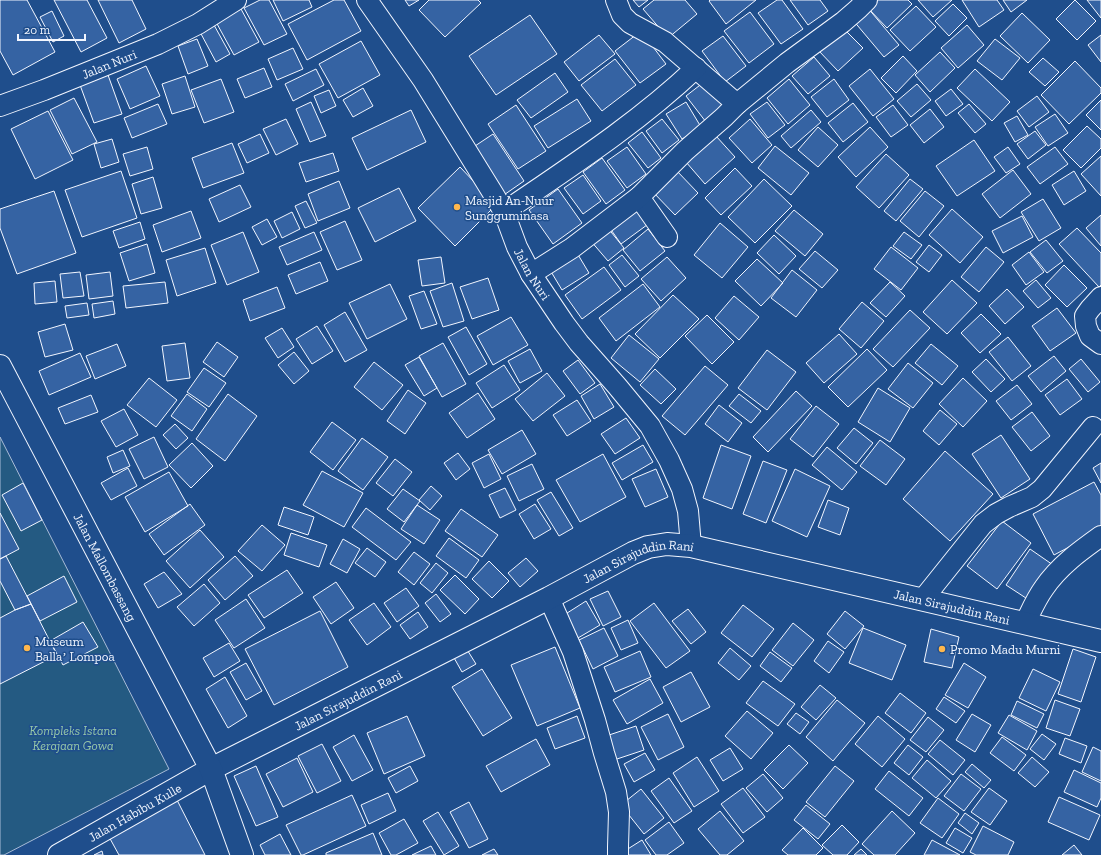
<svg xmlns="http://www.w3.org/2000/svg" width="1101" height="855" viewBox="0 0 1101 855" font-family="'Zilla Slab',serif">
<rect width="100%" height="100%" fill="#1f4e8c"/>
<path fill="#245a82" stroke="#a8bbd7" d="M 0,437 L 169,769 L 4,855 L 0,855 Z"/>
<path fill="#3563a3" stroke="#f2f6ff" d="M 0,0 L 27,0 L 55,52 L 13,75 L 0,51 Z
M 54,0 L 87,0 L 107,38 L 81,52 Z
M 98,0 L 132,0 L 146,29 L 119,43 Z
M 260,0 L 269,0 L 287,34 L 264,45 L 244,8 Z
M 273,0 L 309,0 L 312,7 L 283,21 Z
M 334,0 L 344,0 L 361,31 L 307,60 L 288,24 Z
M 405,0 L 419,0 L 409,6 Z
M 429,0 L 478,0 L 481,3 L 445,37 L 419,10 Z
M 633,0 L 648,0 L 639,7 Z
M 654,0 L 685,0 L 697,14 L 668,38 L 643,9 Z
M 710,0 L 756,0 L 726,24 L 709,1 Z
M 777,0 L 782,0 L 803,29 L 781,44 L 758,13 Z
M 790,0 L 820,0 L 828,11 L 808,25 Z
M 874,0 L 908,0 L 912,4 L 887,28 L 867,7 Z
M 918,0 L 952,0 L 933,17 Z
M 962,0 L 997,0 L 1004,10 L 979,27 Z
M 1003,0 L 1027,0 L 1011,12 Z
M 1075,0 L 1096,21 L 1077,40 L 1056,19 Z
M 1087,0 L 1101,0 L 1101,18 Z
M 953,4 L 967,18 L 949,36 L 935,21 Z
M 916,6 L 936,27 L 910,51 L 890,30 Z
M 867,7 L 899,45 L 884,57 L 852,19 Z
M 241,9 L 259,42 L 234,55 L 216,22 Z
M 52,11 L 64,36 L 53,42 L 40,17 Z
M 750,12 L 774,44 L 749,63 L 724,31 Z
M 1022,13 L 1050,40 L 1028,63 L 1000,36 Z
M 530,15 L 557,54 L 496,95 L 469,56 Z
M 214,25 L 230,54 L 216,62 L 200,32 Z
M 967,25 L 984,45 L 958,68 L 941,48 Z
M 842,27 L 863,48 L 838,71 L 818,50 Z
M 641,31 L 666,64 L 640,83 L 615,51 Z
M 599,35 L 615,54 L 579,81 L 564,62 Z
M 1101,35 L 1101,62 L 1088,45 Z
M 723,36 L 746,66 L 725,82 L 702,51 Z
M 197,39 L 208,66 L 188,74 L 178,46 Z
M 995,39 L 1020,58 L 1002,80 L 977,61 Z
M 361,41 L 380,75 L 338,98 L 319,64 Z
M 293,48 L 303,69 L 277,80 L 268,59 Z
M 940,52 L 955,68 L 930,92 L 915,75 Z
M 903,56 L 917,71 L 896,93 L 881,78 Z
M 814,57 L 830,76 L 808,94 L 792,76 Z
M 1043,58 L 1059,72 L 1045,86 L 1029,72 Z
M 615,59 L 636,85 L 602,111 L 581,85 Z
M 1075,61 L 1101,88 L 1101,93 L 1069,124 L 1041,95 Z
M 146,66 L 160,96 L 130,109 L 117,79 Z
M 264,68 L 272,87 L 245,98 L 237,79 Z
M 316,69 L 324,85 L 293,101 L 285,84 Z
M 870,69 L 894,99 L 873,116 L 849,86 Z
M 975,69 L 1010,102 L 992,121 L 957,88 Z
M 555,73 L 568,92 L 531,118 L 517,100 Z
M 108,75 L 122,114 L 94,123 L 80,85 Z
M 185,76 L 195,107 L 172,114 L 162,84 Z
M 221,79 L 234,112 L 204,123 L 191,90 Z
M 789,79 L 810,105 L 788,124 L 767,98 Z
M 834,79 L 849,100 L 827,117 L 811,97 Z
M 704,82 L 725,108 L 706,122 L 686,96 Z
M 917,84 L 931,100 L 911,117 L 897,101 Z
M 363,88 L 373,106 L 353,117 L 343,100 Z
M 951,89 L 963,104 L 946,116 L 935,101 Z
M 329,90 L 336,106 L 321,113 L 314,96 Z
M 1037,96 L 1049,112 L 1029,127 L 1017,111 Z
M 74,98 L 97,142 L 72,154 L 50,110 Z
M 577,99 L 591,121 L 548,148 L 534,126 Z
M 1101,100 L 1101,130 L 1086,115 Z
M 311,102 L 326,136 L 310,142 L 296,109 Z
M 686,102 L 701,127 L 682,139 L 666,114 Z
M 767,102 L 785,125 L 768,138 L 750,114 Z
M 853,103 L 868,122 L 843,142 L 828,123 Z
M 158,104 L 167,124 L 132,138 L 124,118 Z
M 969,104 L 986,124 L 975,133 L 958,113 Z
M 516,105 L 546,151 L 518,169 L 488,124 Z
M 893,105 L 908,125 L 891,137 L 876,117 Z
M 930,109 L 944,127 L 924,143 L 910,125 Z
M 411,110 L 426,142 L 367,170 L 352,138 Z
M 811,110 L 821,122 L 791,148 L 781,136 Z
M 48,111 L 73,160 L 35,179 L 11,129 Z
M 1055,114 L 1068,133 L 1048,146 L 1035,127 Z
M 1017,116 L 1028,135 L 1015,142 L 1004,123 Z
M 286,119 L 298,144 L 276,155 L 263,129 Z
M 662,119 L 679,140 L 662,153 L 646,131 Z
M 750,119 L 772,145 L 752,163 L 729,138 Z
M 1087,126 L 1101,139 L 1101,148 L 1081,168 L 1063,150 Z
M 818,127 L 838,145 L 818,167 L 798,150 Z
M 870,127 L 888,147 L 856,177 L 838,157 Z
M 1035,131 L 1046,145 L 1028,159 L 1017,144 Z
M 642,132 L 661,158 L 648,168 L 628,143 Z
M 260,134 L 269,153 L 247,163 L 238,144 Z
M 493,134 L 524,181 L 501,197 L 469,150 Z
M 716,136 L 735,157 L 705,184 L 686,162 Z
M 112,139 L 119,162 L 101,168 L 94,144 Z
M 974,140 L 995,171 L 957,196 L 936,166 Z
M 232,143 L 244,173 L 203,188 L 192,158 Z
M 775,146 L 809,173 L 791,195 L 758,168 Z
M 147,147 L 153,169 L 130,176 L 123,154 Z
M 627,147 L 646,174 L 627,188 L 607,161 Z
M 1008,147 L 1020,164 L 1006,173 L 994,157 Z
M 1055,147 L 1068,164 L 1040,184 L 1027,167 Z
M 333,153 L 339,171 L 306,182 L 299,163 Z
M 886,154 L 909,175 L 879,208 L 856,187 Z
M 1101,156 L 1101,196 L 1081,174 Z
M 602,158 L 625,190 L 606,204 L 583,172 Z
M 460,167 L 496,205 L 455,246 L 418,208 Z
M 735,168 L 752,186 L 721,215 L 705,198 Z
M 676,170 L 698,193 L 675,215 L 652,191 Z
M 1013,170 L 1031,194 L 1000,218 L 982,194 Z
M 121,171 L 137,218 L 82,237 L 65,190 Z
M 1074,171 L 1086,191 L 1064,205 L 1052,185 Z
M 583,175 L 601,201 L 583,214 L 564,188 Z
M 153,177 L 162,208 L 141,214 L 132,184 Z
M 764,179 L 792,206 L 755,243 L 728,217 Z
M 910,179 L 923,189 L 896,221 L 884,211 Z
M 339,181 L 350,208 L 318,221 L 308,194 Z
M 240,185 L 251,207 L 219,222 L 209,199 Z
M 399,188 L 416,221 L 375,242 L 358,208 Z
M 558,189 L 582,223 L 553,244 L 529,210 Z
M 54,191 L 76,253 L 17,274 L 0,228 L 0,209 Z
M 925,191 L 944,206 L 919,237 L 900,221 Z
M 1043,199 L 1061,228 L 1039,241 L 1021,212 Z
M 306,201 L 317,223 L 305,228 L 295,206 Z
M 636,203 L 651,222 L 621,244 L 607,224 Z
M 952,209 L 983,237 L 960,263 L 929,235 Z
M 794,210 L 823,234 L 805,256 L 775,231 Z
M 191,211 L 201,238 L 162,252 L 153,225 Z
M 292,212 L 300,229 L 282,238 L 274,221 Z
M 1101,215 L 1101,246 L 1086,228 Z
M 1022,216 L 1033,237 L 1003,253 L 992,231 Z
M 267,219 L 277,237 L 262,245 L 252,227 Z
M 345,221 L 362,260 L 337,270 L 320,232 Z
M 140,222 L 145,239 L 119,248 L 113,231 Z
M 720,223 L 748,247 L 722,278 L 694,255 Z
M 607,227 L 624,248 L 608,261 L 590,240 Z
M 1077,228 L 1101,253 L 1101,285 L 1099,287 L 1059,244 Z
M 648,229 L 665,251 L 640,271 L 623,250 Z
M 243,232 L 259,272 L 227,285 L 211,245 Z
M 314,232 L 322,250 L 287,265 L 279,247 Z
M 904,232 L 922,245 L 911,259 L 893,246 Z
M 774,235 L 796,256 L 779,274 L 757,253 Z
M 1046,240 L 1063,261 L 1047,273 L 1030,252 Z
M 147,244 L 155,273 L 129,281 L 120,253 Z
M 929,245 L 942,255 L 929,272 L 916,262 Z
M 891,247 L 918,268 L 901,290 L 874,269 Z
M 986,247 L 1004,262 L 979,292 L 961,277 Z
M 205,248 L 216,283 L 177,296 L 166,260 Z
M 815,251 L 838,270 L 822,288 L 799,269 Z
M 1029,252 L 1044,272 L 1026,285 L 1012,265 Z
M 577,253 L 589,273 L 562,290 L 550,270 Z
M 622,255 L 639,276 L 625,287 L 609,265 Z
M 441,257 L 445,283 L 422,286 L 418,260 Z
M 667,257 L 686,278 L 661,301 L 641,279 Z
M 757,259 L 783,283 L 761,306 L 735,281 Z
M 320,262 L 328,281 L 296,294 L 288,275 Z
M 1064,265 L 1087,288 L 1067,307 L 1045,285 Z
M 604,267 L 621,290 L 582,319 L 565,295 Z
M 792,270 L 817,290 L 796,317 L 771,298 Z
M 80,272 L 84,296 L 63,298 L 60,274 Z
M 110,272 L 113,296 L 89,299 L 86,275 Z
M 488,278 L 499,310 L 472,319 L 460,287 Z
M 952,280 L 977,303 L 947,334 L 923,312 Z
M 1036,280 L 1051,298 L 1038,308 L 1023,291 Z
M 55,281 L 57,302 L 35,304 L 34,283 Z
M 165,282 L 168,303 L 126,308 L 123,286 Z
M 890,282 L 905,296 L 886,317 L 870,303 Z
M 452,283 L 464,321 L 443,327 L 430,291 Z
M 390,284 L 407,319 L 367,339 L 349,303 Z
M 643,284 L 660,307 L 616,341 L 599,318 Z
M 277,287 L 285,308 L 250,321 L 243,300 Z
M 1007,289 L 1024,307 L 1005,324 L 989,306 Z
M 424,291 L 437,324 L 421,329 L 409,296 Z
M 673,295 L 699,319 L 660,358 L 635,334 Z
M 734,296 L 759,317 L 739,340 L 715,318 Z
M 113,301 L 115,314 L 94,318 L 92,304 Z
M 862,302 L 884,321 L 861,348 L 839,329 Z
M 87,303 L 89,315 L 67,318 L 65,306 Z
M 1057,308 L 1076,333 L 1050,351 L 1032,326 Z
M 910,310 L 930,328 L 893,367 L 873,349 Z
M 345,312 L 367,350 L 345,362 L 324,325 Z
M 981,314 L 1001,334 L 980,353 L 961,333 Z
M 707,315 L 734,342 L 712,364 L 685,336 Z
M 511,317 L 528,345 L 493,365 L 477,336 Z
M 65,324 L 73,350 L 45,357 L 38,332 Z
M 317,326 L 333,351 L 312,364 L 296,339 Z
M 466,327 L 487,364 L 469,375 L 448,337 Z
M 282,328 L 294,347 L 278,358 L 265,338 Z
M 839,334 L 857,354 L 824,383 L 806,363 Z
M 629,335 L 659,359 L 640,382 L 611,358 Z
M 1008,337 L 1031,366 L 1012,381 L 989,352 Z
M 217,342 L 238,357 L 224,377 L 203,362 Z
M 185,343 L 190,378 L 167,381 L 162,346 Z
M 443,343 L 466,384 L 442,397 L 419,356 Z
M 117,344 L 126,366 L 95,379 L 86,356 Z
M 931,344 L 958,366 L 942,385 L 915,363 Z
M 530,349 L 542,371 L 520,383 L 508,361 Z
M 867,349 L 887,370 L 848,407 L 828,387 Z
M 767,350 L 796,372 L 767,410 L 738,388 Z
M 294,352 L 309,371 L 294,384 L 278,365 Z
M 80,353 L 91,377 L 49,395 L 39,371 Z
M 1054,356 L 1066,371 L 1041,392 L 1028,376 Z
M 419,357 L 437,388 L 424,396 L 405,365 Z
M 986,359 L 1005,379 L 991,392 L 972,372 Z
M 1081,359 L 1100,382 L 1088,392 L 1069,369 Z
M 578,360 L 595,383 L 580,394 L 563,371 Z
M 374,362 L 403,385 L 382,410 L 354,387 Z
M 908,363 L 933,383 L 913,408 L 888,389 Z
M 504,365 L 520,390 L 492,408 L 476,383 Z
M 705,366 L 728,385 L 685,435 L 662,416 Z
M 204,368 L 226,383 L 209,407 L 187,392 Z
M 655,369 L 676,389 L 661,404 L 640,385 Z
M 547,373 L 565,396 L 533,421 L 515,399 Z
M 149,378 L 177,400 L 156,427 L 127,405 Z
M 963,378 L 987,401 L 963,427 L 939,404 Z
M 1067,379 L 1082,399 L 1060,415 L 1045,395 Z
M 600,384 L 614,407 L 594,419 L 581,396 Z
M 1017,385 L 1032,404 L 1011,420 L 996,401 Z
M 878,388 L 910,408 L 890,442 L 858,422 Z
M 408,390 L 426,403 L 405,434 L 387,421 Z
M 796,391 L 812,406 L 768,452 L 753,437 Z
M 478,393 L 495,419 L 467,438 L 449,413 Z
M 187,394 L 207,409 L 192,431 L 171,416 Z
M 228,394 L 257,416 L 225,461 L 196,439 Z
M 739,394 L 761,411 L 751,423 L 729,406 Z
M 91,395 L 98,412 L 65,424 L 58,408 Z
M 577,400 L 591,421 L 567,436 L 553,415 Z
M 719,405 L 742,423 L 728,442 L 705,424 Z
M 816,406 L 839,424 L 813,457 L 790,439 Z
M 124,409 L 138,435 L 116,447 L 101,421 Z
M 940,410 L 957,424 L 939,445 L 923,431 Z
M 1032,412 L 1050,436 L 1031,451 L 1012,427 Z
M 626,418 L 640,438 L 615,454 L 601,434 Z
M 332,422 L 356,440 L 333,470 L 310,452 Z
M 175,424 L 188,438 L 176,449 L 163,435 Z
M 854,428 L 873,443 L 856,464 L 837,448 Z
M 522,430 L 536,454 L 502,474 L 488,450 Z
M 1001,435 L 1030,479 L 1001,498 L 972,454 Z
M 154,437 L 168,467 L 144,479 L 129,449 Z
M 362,438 L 388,457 L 363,490 L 338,471 Z
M 880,440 L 905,459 L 886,485 L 860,466 Z
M 192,443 L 213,466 L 191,488 L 169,465 Z
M 643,445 L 653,462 L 622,480 L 612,463 Z
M 721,445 L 751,456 L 732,509 L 703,498 Z
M 827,447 L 857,472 L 842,490 L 812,465 Z
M 123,450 L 130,466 L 113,473 L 107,457 Z
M 945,451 L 993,494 L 950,541 L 903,499 Z
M 458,453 L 470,469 L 456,480 L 444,463 Z
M 489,454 L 501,479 L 484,488 L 472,463 Z
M 603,454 L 626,497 L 580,522 L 556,480 Z
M 395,459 L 412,472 L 393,496 L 376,483 Z
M 763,461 L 787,470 L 766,523 L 743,514 Z
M 1101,463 L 1101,483 L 1093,468 Z
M 532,464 L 544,489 L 519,501 L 507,476 Z
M 128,468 L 137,486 L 111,500 L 101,483 Z
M 656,469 L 668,497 L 645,507 L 632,479 Z
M 795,469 L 830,486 L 807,537 L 772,521 Z
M 322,471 L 363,493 L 344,527 L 303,505 Z
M 169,472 L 188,506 L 145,532 L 125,497 Z
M 1094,482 L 1101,495 L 1101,530 L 1054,555 L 1033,514 Z
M 23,483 L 42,520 L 21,531 L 2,495 Z
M 431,486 L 442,496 L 430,510 L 419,500 Z
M 505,488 L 516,510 L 500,518 L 489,495 Z
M 403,489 L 420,501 L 404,522 L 387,509 Z
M 551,492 L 573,528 L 559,536 L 537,500 Z
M 828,500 L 849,508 L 840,535 L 818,527 Z
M 190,504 L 205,525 L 164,555 L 149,534 Z
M 535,504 L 551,529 L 534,539 L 519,514 Z
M 417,505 L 440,520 L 424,544 L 401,529 Z
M 284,507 L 314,517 L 308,535 L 278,525 Z
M 366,508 L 411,542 L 396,560 L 352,527 Z
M 461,509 L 498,535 L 482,557 L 445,531 Z
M 0,513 L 19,549 L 0,559 Z
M 1002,521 L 1031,543 L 997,589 L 967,566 Z
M 262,525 L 285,545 L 262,571 L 238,551 Z
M 200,530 L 224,557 L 190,588 L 166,561 Z
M 291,533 L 327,545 L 319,567 L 284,555 Z
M 449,538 L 479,560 L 466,578 L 436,556 Z
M 343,539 L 360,549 L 347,573 L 330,564 Z
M 367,548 L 386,562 L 375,577 L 355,563 Z
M 1030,549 L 1056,567 L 1032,602 L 1006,585 Z
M 414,552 L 430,564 L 414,585 L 398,572 Z
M 6,556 L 31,604 L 15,610 L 0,581 L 0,559 Z
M 235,556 L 253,576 L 225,600 L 208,580 Z
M 526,558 L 538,571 L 520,587 L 508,573 Z
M 489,561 L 509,581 L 492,598 L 472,579 Z
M 436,563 L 448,573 L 432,593 L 420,583 Z
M 287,570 L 303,593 L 264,618 L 248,595 Z
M 164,572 L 182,594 L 158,608 L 144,584 Z
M 455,575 L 479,599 L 465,614 L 440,590 Z
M 64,576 L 77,602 L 40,621 L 27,596 Z
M 336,582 L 354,608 L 331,624 L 313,597 Z
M 204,584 L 220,603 L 194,626 L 177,607 Z
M 406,588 L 419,606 L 397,622 L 384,603 Z
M 608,591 L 621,617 L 603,626 L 590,599 Z
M 436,594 L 451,614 L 440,622 L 425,603 Z
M 246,599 L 265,628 L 234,648 L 215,620 Z
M 586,601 L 600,625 L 578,638 L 564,615 Z
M 374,603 L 391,627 L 367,645 L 349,620 Z
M 654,603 L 690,651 L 666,668 L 630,621 Z
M 31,604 L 57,655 L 0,684 L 0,618 L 15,610 Z
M 743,605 L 774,629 L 752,657 L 721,633 Z
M 688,609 L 706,632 L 691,644 L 672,621 Z
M 320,611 L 348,667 L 274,705 L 245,649 Z
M 845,611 L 864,626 L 845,649 L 827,634 Z
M 418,612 L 428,627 L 410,639 L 400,625 Z
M 628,620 L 638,643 L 621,650 L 611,628 Z
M 83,622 L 98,647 L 63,665 L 50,641 Z
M 793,623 L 814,640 L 793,666 L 772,650 Z
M 604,628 L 618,656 L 593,669 L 579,640 Z
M 863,628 L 906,645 L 892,680 L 849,663 Z
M 931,629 L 959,637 L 952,668 L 924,662 Z
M 828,641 L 844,652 L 829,673 L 814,661 Z
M 229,643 L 240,661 L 214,677 L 203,658 Z
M 555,647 L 580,708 L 537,726 L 511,665 Z
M 466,648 L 476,664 L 462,672 L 453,656 Z
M 730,648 L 751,666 L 739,680 L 718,663 Z
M 1073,649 L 1096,657 L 1081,702 L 1058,694 Z
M 640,651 L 651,677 L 615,692 L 604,667 Z
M 770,652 L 792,668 L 781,682 L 760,666 Z
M 246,663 L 262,691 L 246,700 L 230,672 Z
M 964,663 L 986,677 L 968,708 L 945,695 Z
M 482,669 L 512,718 L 483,736 L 452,687 Z
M 1033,669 L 1060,682 L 1046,711 L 1019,698 Z
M 691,672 L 710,707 L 681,722 L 663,687 Z
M 225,677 L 247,716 L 228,728 L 206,689 Z
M 650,679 L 663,703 L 627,724 L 613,700 Z
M 763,681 L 795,704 L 778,726 L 746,703 Z
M 820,685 L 836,698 L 816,720 L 801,707 Z
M 900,693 L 926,713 L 911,733 L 885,713 Z
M 944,697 L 965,711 L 956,723 L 936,709 Z
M 837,700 L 865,723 L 833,761 L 806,737 Z
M 1055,700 L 1080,709 L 1070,736 L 1046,728 Z
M 1017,701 L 1044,714 L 1037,728 L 1011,715 Z
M 747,711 L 773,733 L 751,759 L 725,736 Z
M 796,713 L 809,722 L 800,734 L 787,724 Z
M 668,714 L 684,747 L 658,760 L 641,727 Z
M 972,714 L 991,725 L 975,752 L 956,740 Z
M 1009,715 L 1037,731 L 1027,750 L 998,733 Z
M 407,716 L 425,756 L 384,774 L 367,733 Z
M 577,716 L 585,738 L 555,749 L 547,728 Z
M 878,716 L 905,739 L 882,767 L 855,744 Z
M 928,717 L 944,730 L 926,752 L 910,740 Z
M 636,726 L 644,750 L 614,760 L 606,736 Z
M 1042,734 L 1056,744 L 1044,760 L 1030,749 Z
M 354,735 L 373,770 L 352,781 L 333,747 Z
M 1002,737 L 1026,755 L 1014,771 L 990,753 Z
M 1065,738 L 1087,746 L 1081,763 L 1059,754 Z
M 536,739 L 550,765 L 501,792 L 486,766 Z
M 940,740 L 965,760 L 953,775 L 928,754 Z
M 322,744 L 341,781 L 317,793 L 298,756 Z
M 789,745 L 808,763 L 783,789 L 764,770 Z
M 908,745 L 923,757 L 909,775 L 894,763 Z
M 1093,747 L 1101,751 L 1101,781 L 1082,772 Z
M 730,748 L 743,769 L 723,781 L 710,760 Z
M 645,753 L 655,770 L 634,782 L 624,764 Z
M 697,757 L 719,791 L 694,807 L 673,773 Z
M 1032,757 L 1049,772 L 1035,787 L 1018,773 Z
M 297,758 L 313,792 L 283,807 L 266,774 Z
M 927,760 L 951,781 L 936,798 L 912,778 Z
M 972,764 L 991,780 L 984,788 L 965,772 Z
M 256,766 L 278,817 L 256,826 L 234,776 Z
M 410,766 L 418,781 L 396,793 L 388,778 Z
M 835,766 L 854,781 L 825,817 L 806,802 Z
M 1074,770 L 1101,783 L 1101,798 L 1097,807 L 1064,792 Z
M 889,771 L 923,798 L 909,816 L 875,789 Z
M 763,774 L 783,798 L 767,812 L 746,788 Z
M 961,774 L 981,789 L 964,811 L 944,796 Z
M 669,778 L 692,811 L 674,823 L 651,791 Z
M 743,788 L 765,817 L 743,833 L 721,804 Z
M 989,788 L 1007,801 L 990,825 L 971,812 Z
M 641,789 L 664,818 L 644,834 L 621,805 Z
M 388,793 L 396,811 L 369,824 L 361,805 Z
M 352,795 L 366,826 L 303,855 L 301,855 L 286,825 Z
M 1059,797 L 1100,815 L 1089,840 L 1048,822 Z
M 938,798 L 959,814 L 942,838 L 920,823 Z
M 177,800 L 205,855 L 119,855 L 108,835 Z
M 469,802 L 488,839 L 469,848 L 450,812 Z
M 806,805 L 830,824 L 818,839 L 794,820 Z
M 720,811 L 744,841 L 727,855 L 720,855 L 698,829 Z
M 892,811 L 915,833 L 895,855 L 874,855 L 862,844 Z
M 438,812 L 459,846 L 444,855 L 423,821 Z
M 965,813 L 979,823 L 972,834 L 958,823 Z
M 404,819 L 418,843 L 396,855 L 391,855 L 379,833 Z
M 669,822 L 684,843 L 667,855 L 656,855 L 645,840 Z
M 842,825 L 859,842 L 847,855 L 833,855 L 822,845 Z
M 983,826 L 1014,842 L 1008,855 L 976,855 L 970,852 Z
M 803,828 L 823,848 L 816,855 L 788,855 L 782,850 Z
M 955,828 L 972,838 L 963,853 L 946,843 Z
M 373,833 L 382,855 L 326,855 L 326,853 Z
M 280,834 L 291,855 L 265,855 L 260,845 Z
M 642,840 L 651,855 L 625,855 L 623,852 Z
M 932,840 L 960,855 L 924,855 Z
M 1074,845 L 1082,855 L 1062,855 Z
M 431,846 L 436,855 L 412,855 Z
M 494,849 L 498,855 L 482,855 Z
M 861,849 L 867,855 L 854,855 Z
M 102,851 L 103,855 L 94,855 Z"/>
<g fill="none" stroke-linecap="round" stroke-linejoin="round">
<defs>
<g id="minor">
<path id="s1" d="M 367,0 L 423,80 L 494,195 L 504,212 L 517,247 L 531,274 L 564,323 L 579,343 L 617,386 L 650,426 L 669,460 L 682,489 L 688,511 L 691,546"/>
<path d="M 616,0 L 622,15 L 630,23 L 665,42 L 737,104"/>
<path id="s2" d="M 0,106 L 44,90 L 158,44 L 198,24 L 236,0"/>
<path d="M 639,197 L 667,237"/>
<path d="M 504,212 C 570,167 638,123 696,68"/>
<path d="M 531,274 L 572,248 L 639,197 L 685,151 L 724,117 L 737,104 L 787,63 L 843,22 L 858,9 L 867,0"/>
<path d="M 1101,297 L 1090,309 L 1085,316 L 1086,326 L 1090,336 L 1101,344"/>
<path d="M 549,598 L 573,652 L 595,720 L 604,753 L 616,792 L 619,812 L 618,847 L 618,855"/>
<path d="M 923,599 L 983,524 L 996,514 L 1009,507 L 1032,497 L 1042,489 L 1093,427"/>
<path d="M 1025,623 C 1031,611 1036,599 1044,588 C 1059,566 1080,551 1101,536"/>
</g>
<g id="tertiary">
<path id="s3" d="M 59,855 L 211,769 L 549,598 L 633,553 L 648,547 L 667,544 L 691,546 L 1101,641"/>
</g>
<g id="trunk">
<path id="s4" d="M 0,366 L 211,769 L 242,855"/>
</g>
</defs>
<use href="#minor" stroke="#f2f6ff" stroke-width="22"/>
<use href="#tertiary" stroke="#f2f6ff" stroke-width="24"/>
<use href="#trunk" stroke="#f2f6ff" stroke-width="24"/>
<use href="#minor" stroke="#1f4e8c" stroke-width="20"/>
<use href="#tertiary" stroke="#1f4e8c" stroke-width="22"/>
<use href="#trunk" stroke="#1f4e8c" stroke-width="22"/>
</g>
<g fill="#ffb74d" stroke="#1f4e8c" stroke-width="1.5">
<circle cx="457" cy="207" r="4"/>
<circle cx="27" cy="648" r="4"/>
<circle cx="942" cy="649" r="4"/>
</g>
<g text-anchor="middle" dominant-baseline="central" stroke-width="3" stroke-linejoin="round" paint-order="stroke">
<g font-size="13" fill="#f2f6ff" stroke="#1f4e8c">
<text stroke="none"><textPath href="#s2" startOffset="117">Jalan Nuri</textPath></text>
<text stroke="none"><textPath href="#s1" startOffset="321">Jalan Nuri</textPath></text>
<text stroke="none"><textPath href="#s3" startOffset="652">Jalan Sirajuddin Rani</textPath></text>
<text stroke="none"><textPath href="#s4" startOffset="227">Jalan Mallombassang</textPath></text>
<text stroke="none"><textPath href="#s3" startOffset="976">Jalan Sirajuddin Rani</textPath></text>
<text stroke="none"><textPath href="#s3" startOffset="328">Jalan Sirajuddin Rani</textPath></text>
<text stroke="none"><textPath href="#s3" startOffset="87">Jalan Habibu Kulle</textPath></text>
</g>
<g font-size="13" fill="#f2f6ff" stroke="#1f4e8c" text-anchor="start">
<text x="465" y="200">Masjid An-Nuur<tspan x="465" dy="15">Sungguminasa</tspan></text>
<text x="35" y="641">Museum<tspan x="35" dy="15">Ballaʼ Lompoa</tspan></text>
<text x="950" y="649">Promo Madu Murni</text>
</g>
<g font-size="13" font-style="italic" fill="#97c8a6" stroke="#1f4e8c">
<text x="73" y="730">Kompleks Istana<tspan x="73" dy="15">Kerajaan Gowa</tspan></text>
</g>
</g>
<path d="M18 34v6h67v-6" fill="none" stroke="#f2f6ff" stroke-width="2"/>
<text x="24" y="34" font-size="12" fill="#f2f6ff" stroke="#1f4e8c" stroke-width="3" paint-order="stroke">20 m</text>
</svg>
